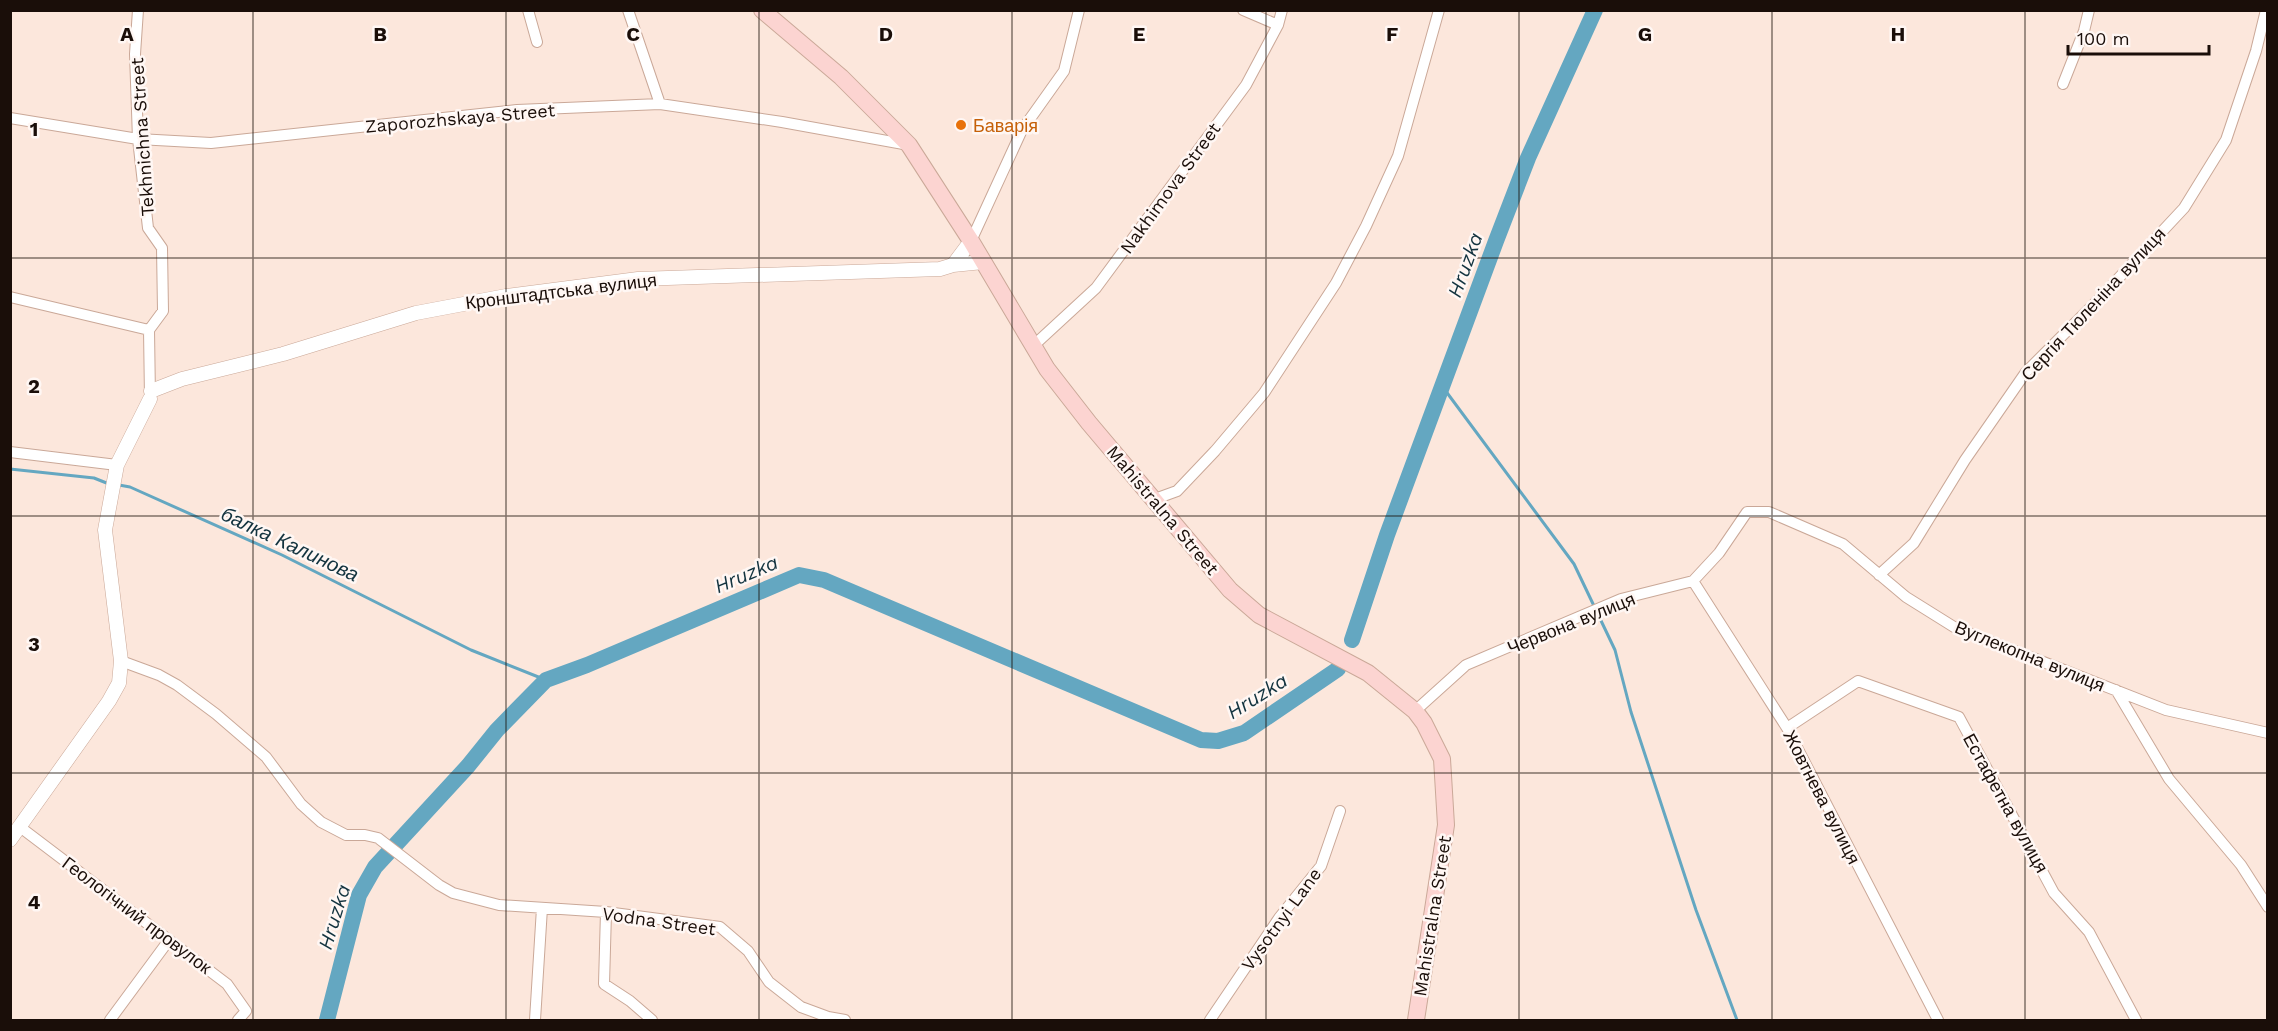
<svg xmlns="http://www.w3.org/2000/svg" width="2278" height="1031" viewBox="0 0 2278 1031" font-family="'Work Sans',sans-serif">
<rect width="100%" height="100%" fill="#fce7dc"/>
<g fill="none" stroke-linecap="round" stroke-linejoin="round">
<path stroke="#64a7c1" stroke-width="3" d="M 1442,386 L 1574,564 L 1615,650 L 1631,712 L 1696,910 L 1737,1020
M 10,469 L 94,478 L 109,484
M 119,485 L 130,487 L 282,555 L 471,650 L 546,680"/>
<path stroke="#64a7c1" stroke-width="16" d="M 1352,640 L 1387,535 L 1496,241 L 1528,158 L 1595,10
M 327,1020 L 359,895 L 375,867 L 468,766 L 497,730 L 546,680 L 587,665 L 799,575 L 824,580 L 1201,740 L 1218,741 L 1244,733 L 1338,669"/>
<defs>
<path id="minor" d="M 138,10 L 135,54 L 138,139 L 148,228 L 162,248 L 163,311 L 149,330 L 150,398
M 528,10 L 537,42
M 628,10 L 660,104
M 1243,10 L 1278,25
M 2063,84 L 2084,31 L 2089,10
M 10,118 L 138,139 L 211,143 L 517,110 L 660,104 L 782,122 L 909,145
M 971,241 L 1022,130 L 1064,71 L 1079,10
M 10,297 L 149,330
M 1032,347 L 1096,288 L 1246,85 L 1278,25 L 1282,10
M 10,452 L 117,465
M 1155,499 L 1177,491 L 1215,451 L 1264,393 L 1336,283 L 1366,226 L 1398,156 L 1439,10
M 1879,575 L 1914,543 L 1965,460 L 2026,372 L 2100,298 L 2184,208 L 2226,140 L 2256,51 L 2266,10
M 1693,581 L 1787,728 L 1938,1020
M 121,661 L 159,675 L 177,685 L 216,714 L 266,757 L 301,804 L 321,822 L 346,835 L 365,835 L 378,838 L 439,885 L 453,893 L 499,905 L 606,912 L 720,927 L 748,951 L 769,982 L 801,1007 L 828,1017 L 845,1020
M 2116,690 L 2169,779 L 2241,865 L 2268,907
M 1415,711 L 1466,665 L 1621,599 L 1693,581 L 1719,553 L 1747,512 L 1769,512 L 1843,544 L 1906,597 L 1954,627 L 2166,710 L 2268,733
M 1787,728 L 1858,681 L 1959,717 L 2054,893 L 2089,932 L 2136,1020
M 20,827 L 227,984 L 246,1011 L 238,1020
M 606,912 L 604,984 L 630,1001 L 652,1020
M 110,1020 L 169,940
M 535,1020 L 542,908
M 1210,1020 L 1279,918 L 1321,866 L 1340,811"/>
<path id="tertiary" d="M 953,265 L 971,241
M 151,391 L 182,379 L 283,354 L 416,313 L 506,296 L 638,279 L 940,269 L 953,265 L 983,262
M 10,840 L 109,701 L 119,683 L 121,661 L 105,530 L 117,465 L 150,399"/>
<path id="secondary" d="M 762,10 L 841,77 L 909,145 L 971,241 L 1047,369 L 1089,423 L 1230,590 L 1259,615 L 1368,673 L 1415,711 L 1424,723 L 1442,759 L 1446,825 L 1416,1020"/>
</defs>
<use href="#minor" stroke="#caa898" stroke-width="12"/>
<use href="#tertiary" stroke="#caa898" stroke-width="15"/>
<use href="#secondary" stroke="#caa898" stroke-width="18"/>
<use href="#minor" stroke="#fff" stroke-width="10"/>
<use href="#tertiary" stroke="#fff" stroke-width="14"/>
<use href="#secondary" stroke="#fcd4d1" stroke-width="16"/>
</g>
<path fill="none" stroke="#1a0e09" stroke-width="1.5" stroke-opacity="0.55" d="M 253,10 L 253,1020M 506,10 L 506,1020M 759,10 L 759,1020M 1012,10 L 1012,1020M 1266,10 L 1266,1020M 1519,10 L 1519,1020M 1772,10 L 1772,1020M 2025,10 L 2025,1020M 10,258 L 2268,258M 10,516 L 2268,516M 10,773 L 2268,773"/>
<circle fill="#e8710a" stroke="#fff7f4" stroke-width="2" cx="961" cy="125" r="6"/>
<g text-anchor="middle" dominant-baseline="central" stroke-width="5" stroke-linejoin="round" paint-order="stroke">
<g font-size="18" fill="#1a0e09" stroke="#fff7f4">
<text transform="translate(460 118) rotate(-5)">Zaporozhskaya Street</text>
<text transform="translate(142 137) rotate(-94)">Tekhnichna Street</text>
<text transform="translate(1170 188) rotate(-54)">Nakhimova Street</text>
<text transform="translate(561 291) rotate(-7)">Кронштадтська вулиця</text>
<text transform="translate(2093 304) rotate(-47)">Сергія Тюленіна вулиця</text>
<text transform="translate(1163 510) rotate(50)">Mahistralna Street</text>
<text transform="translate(1571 623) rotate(-22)">Червона вулиця</text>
<text transform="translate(2030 656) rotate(22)">Вуглекопна вулиця</text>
<text transform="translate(1822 797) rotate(63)">Жовтнева вулиця</text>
<text transform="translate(2006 803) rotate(61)">Естафетна вулиця</text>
<text transform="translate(137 915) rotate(37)">Геологічний провулок</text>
<text transform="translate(1432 916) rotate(-81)">Mahistralna Street</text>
<text transform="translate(1281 919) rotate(-54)">Vysotnyi Lane</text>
<text transform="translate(659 921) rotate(8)">Vodna Street</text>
</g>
<g font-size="18" fill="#c56008" stroke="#fff7f4" text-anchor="start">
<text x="973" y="125">Баварія</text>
</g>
<g font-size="20" font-style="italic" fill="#13333f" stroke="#fff7f4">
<text transform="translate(1465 265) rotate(-70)">Hruzka</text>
<text transform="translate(290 544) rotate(25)">балка Калинова</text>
<text transform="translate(746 574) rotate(-23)">Hruzka</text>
<text transform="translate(1257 696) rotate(-32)">Hruzka</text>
<text transform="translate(334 917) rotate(-73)">Hruzka</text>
</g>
</g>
<g font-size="20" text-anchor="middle" font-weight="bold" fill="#1a0e09" stroke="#fff7f4" stroke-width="5" stroke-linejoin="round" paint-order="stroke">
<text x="127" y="41">A</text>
<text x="380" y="41">B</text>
<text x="633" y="41">C</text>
<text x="886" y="41">D</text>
<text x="1139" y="41">E</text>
<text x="1392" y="41">F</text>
<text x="1645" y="41">G</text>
<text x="1898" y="41">H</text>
<text x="34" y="136">1</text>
<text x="34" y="393">2</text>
<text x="34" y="651">3</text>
<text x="34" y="909">4</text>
</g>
<rect width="2278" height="1031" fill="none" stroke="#1a0e09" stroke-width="24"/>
<path d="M2068 45v9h141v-9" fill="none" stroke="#1a0e09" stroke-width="3"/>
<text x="2077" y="45" font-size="18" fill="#1a0e09" stroke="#fff7f4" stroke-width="4.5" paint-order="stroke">100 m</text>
</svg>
